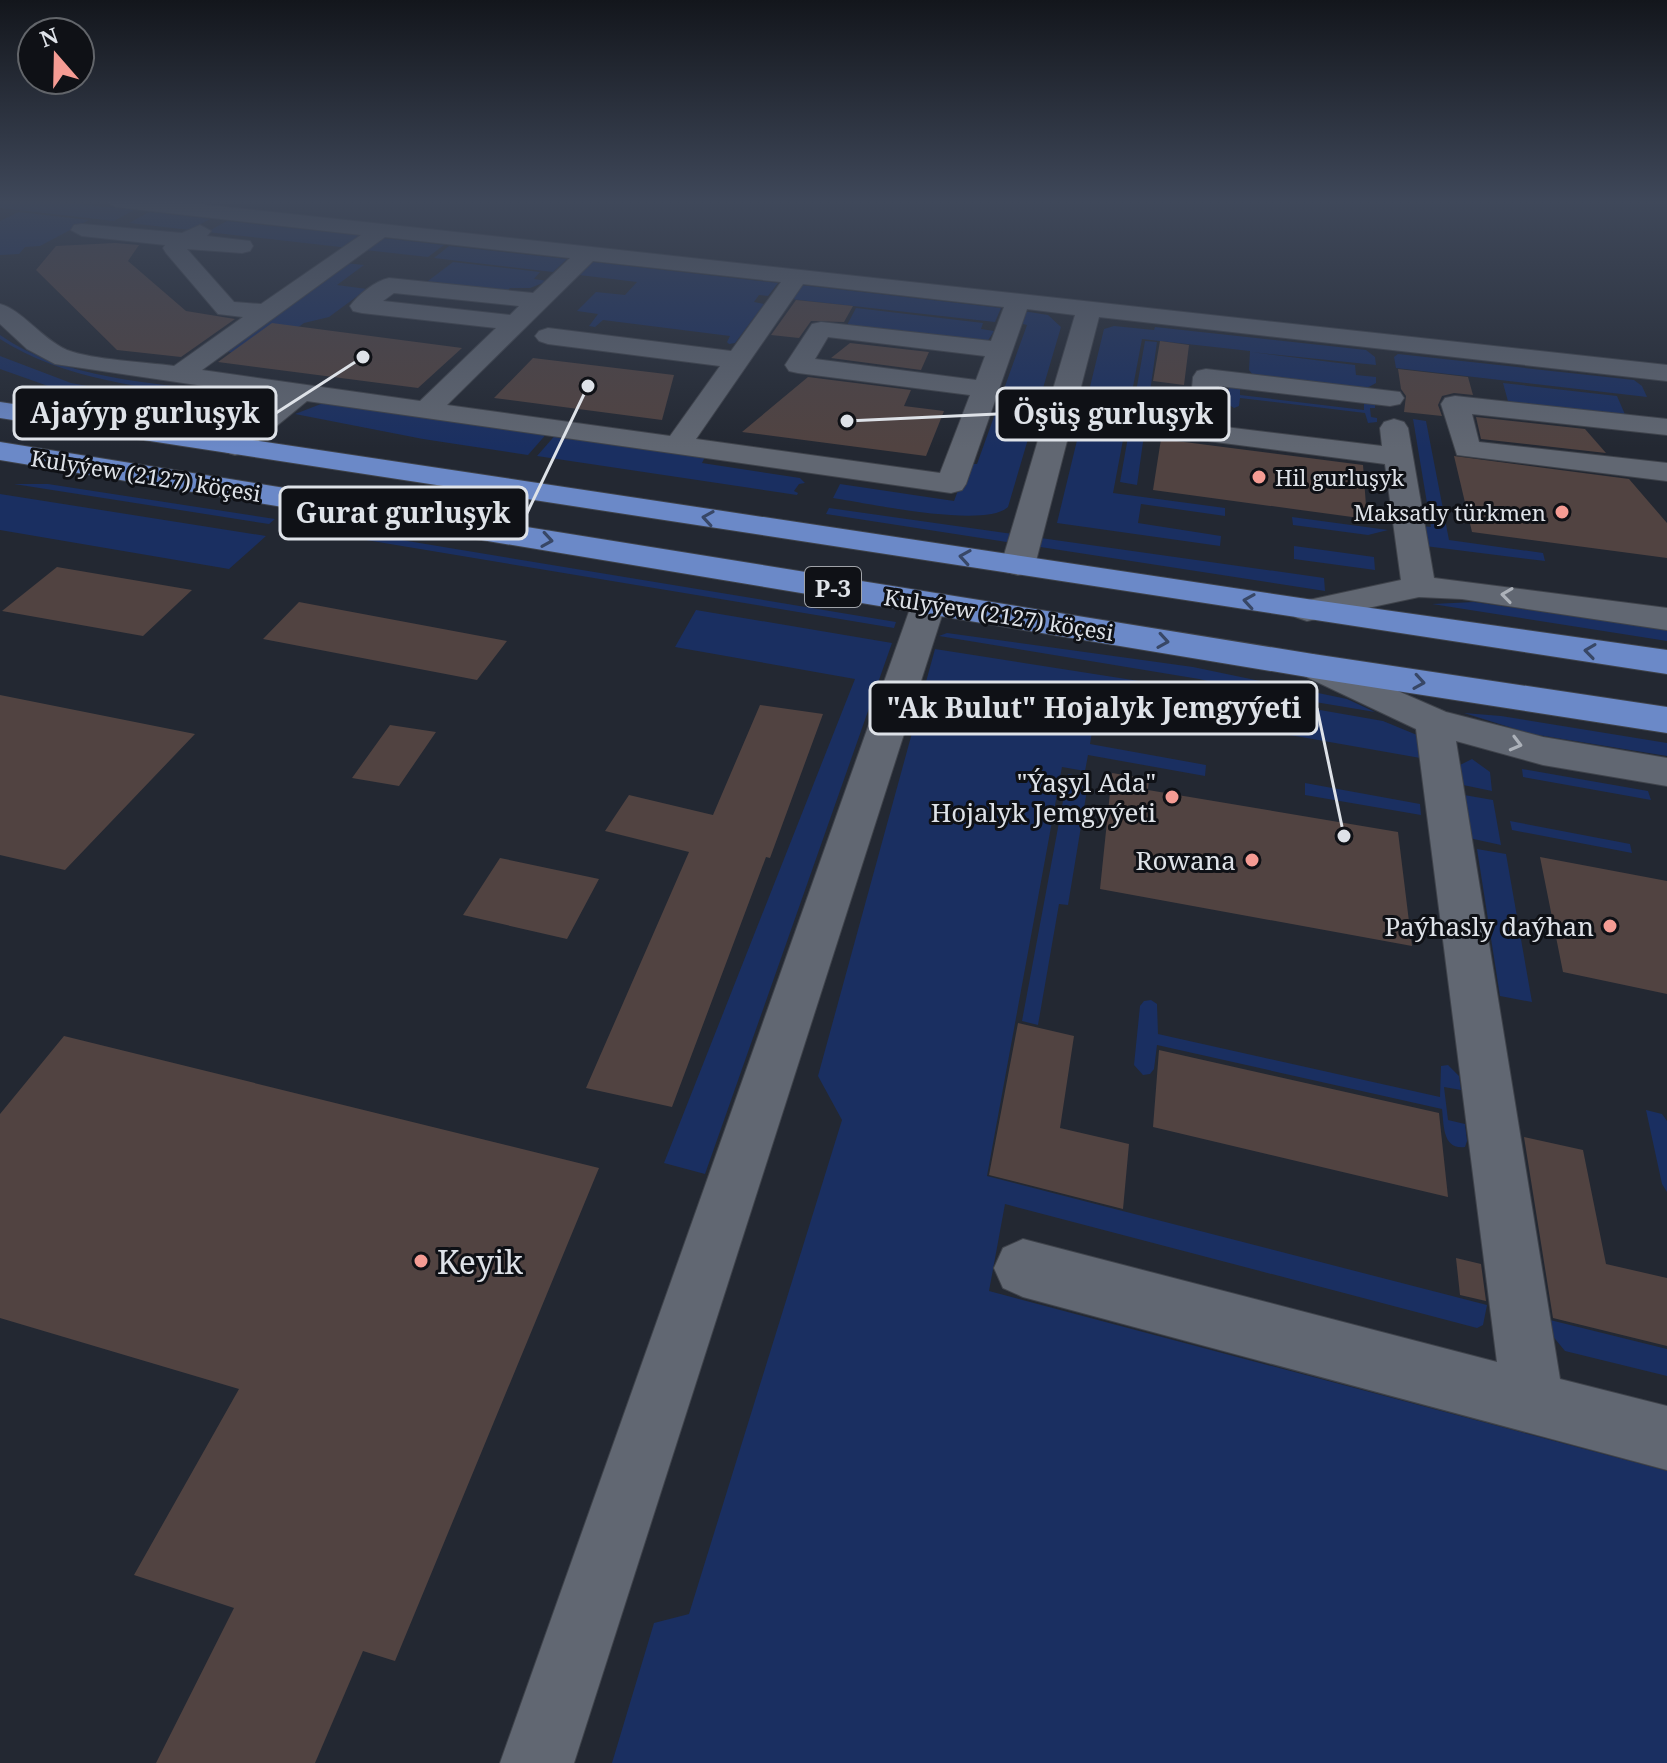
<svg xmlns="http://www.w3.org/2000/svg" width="1667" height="1763" viewBox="0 0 1667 1763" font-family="'Noto Serif',serif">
<rect width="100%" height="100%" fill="#232832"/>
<path fill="#1a2f61" d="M 0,201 L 52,201 L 134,210 L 114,221 L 0,208 Z
M 19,212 L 89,220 L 40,246 L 25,247 L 19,254 L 0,255 L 0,221 Z
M 149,212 L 210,219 L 190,230 L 129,223 Z
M 227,221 L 365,236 L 349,248 L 207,232 Z
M 382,238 L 444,245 L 428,257 L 365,250 Z
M 449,246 L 567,259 L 553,272 L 434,258 Z
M 453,262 L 540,272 L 534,279 L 548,281 L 530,288 L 510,288 L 504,294 L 424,284 Z
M 593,262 L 778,283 L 768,296 L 759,295 L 754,302 L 764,304 L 735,343 L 729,344 L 727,342 L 730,336 L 603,320 L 595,327 L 589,326 L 598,314 L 577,311 L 596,292 L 625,295 L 637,282 L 579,275 Z
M 345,263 L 364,265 L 337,285 L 367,289 L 329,317 L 304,323 L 249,363 L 241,354 L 222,351 Z
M 800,285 L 1001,308 L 995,322 L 791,299 Z
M 856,308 L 983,323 L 981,329 L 994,331 L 987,342 L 847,325 Z
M 1023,311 L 1048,315 L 1061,327 L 1008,507 C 985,529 867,503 833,498 L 840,484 L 954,501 L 968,464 L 977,464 L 1027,325 L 1019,323 Z
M 1114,326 L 1154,330 L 1155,327 L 1366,350 L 1375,357 L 1376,365 L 1251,352 L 1355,365 L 1356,375 L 1376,377 L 1376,383 L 1365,389 L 1253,375 L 1249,370 L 1250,351 L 1142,339 L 1113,493 L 1225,508 L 1225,516 L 1141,504 L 1138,523 L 1221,536 L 1220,546 L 1057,523 L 1104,329 Z
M 0,335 C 64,380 153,382 229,393 L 219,400 C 147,387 63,380 0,339 Z
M 1145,341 L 1157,342 L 1137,485 L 1120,482 Z
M 1398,354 L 1634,380 L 1642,386 L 1647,397 L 1396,368 L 1394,357 Z
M 0,356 L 71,383 L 240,414 L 235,419 L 219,421 L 65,392 L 0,369 Z
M 1503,383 L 1617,396 L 1627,419 L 1509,405 Z
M 1229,387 L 1240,388 L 1240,395 L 1364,410 L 1364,402 L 1375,404 L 1375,408 L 1370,408 L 1371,417 L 1377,418 L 1377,422 L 1368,423 L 1365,413 L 1240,398 L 1239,406 L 1234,408 L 1228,404 Z
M 326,402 L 549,431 L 528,455 L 423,439 L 295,414 Z
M 1413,419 L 1426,421 L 1449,540 L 1543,553 L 1545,561 L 1425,546 L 1422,526 L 1431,527 Z
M 558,432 L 707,453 L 702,463 L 800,478 L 805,483 L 799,484 L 794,491 L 798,493 L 797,495 L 537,456 Z
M 14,484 L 48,484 L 275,519 L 269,524 Z
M 0,494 L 266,536 L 229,569 L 0,530 Z
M 829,508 L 1324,578 L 1325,591 L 826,514 Z
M 1292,517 L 1388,530 L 1368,535 L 1293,525 Z
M 341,530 L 896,622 L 894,628 L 336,535 Z
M 1294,546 L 1374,557 L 1375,570 L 1294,559 Z
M 1474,602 L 1667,630 L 1667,641 L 1432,604 Z
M 696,610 L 892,643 L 705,1174 L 664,1163 L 855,679 L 675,647 Z
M 947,633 L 1193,667 L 1347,699 L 1375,712 L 1261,693 L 1199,679 L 939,636 Z
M 935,649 L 1241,697 L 1240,727 L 1097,702 L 1090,744 L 1206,765 L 1205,776 L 1088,755 L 1085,771 L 1062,767 L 987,1176 L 1487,1305 L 1483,1325 L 1477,1328 L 1005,1204 L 989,1291 L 1667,1471 L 1667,1763 L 612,1763 L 654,1623 L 689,1614 L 842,1120 L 818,1076 Z
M 1246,697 L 1383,721 L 1417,735 L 1426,759 L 1245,727 Z
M 1464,713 L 1501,716 L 1667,743 L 1667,756 L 1532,734 Z
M 1472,759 L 1490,772 L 1492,791 L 1463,785 L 1460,765 Z
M 1522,769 L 1648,791 L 1651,800 L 1523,777 Z
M 1068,774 L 1089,778 L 1068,905 L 1059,904 L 1038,1025 L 1022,1021 Z
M 1305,783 L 1420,804 L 1421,815 L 1305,795 Z
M 1464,795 L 1493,800 L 1501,845 L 1469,838 Z
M 1510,821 L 1630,844 L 1632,853 L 1512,830 Z
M 1477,849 L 1506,854 L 1532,1002 L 1500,996 Z
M 1151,1000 L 1157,1004 L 1158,1034 L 1440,1097 L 1441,1066 L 1448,1065 L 1459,1076 L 1461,1090 L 1444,1087 L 1448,1120 L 1465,1124 L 1467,1141 L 1465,1147 C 1442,1150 1444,1124 1442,1109 L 1157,1045 L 1154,1069 L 1150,1074 L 1143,1075 L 1134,1065 L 1140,1006 L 1144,1001 Z
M 1646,1110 L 1662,1114 L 1667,1121 L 1667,1192 L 1662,1184 Z
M 1546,1319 L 1667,1349 L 1667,1376 L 1565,1351 L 1551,1334 Z"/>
<path fill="#514341" d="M 115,243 L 139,245 L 128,261 L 186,311 L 235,319 L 181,357 L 117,350 L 36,270 L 56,246 Z
M 796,300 L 853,306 L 844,322 L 811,321 L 799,338 L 771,335 Z
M 272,323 L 462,348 L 418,388 L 218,362 Z
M 1160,341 L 1189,345 L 1184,385 L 1153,381 Z
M 850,343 L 929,352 L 921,370 L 831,358 Z
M 533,358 L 674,375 L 662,420 L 494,398 Z
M 1398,369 L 1468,377 L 1473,395 L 1454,393 L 1442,396 L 1438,405 L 1442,416 L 1404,412 L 1406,396 L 1401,389 Z
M 808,377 L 911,390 L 904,406 L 944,411 L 926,456 L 742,432 Z
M 1476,417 L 1585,429 L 1606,453 L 1481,439 Z
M 1161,439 L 1363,465 L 1367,519 L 1153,490 Z
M 1454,456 L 1629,479 L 1667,523 L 1667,558 L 1472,532 Z
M 57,567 L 192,590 L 143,636 L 2,611 Z
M 299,602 L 507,641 L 477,680 L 263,639 Z
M 0,695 L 195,734 L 65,870 L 0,855 Z
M 760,705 L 823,714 L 770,858 L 766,857 L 672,1107 L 586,1088 L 689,852 L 605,831 L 629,795 L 713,815 Z
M 390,725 L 436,732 L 399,786 L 352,778 Z
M 1112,773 L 1149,779 L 1148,790 L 1398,832 L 1412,946 L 1100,889 Z
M 1540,857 L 1667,881 L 1667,994 L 1563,972 Z
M 500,858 L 599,879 L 567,939 L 463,915 Z
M 1018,1023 L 1074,1036 L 1060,1128 L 1129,1144 L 1123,1209 L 989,1175 Z
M 64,1036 L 599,1168 L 395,1661 L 363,1651 L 315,1763 L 156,1763 L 234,1608 L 134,1575 L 239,1389 L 0,1318 L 0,1114 Z
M 1159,1050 L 1439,1113 L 1448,1197 L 1153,1127 Z
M 1524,1137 L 1583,1150 L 1606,1264 L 1667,1278 L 1667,1346 L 1553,1318 Z
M 1456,1258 L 1481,1264 L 1486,1301 L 1460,1295 Z"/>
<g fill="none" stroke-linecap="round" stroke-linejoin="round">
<defs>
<path id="minor" d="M 106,201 L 172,201 L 1667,365 L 1667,381 L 1099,317 L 1035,565 L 1030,572 L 1018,575 L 1006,572 L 1001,565 L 1075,315 L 1027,309 L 966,484 L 962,490 L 951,493 L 307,401 L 245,452 L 235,455 L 225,452 L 221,446 L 225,440 L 278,397 L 55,364 L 27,349 L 0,324 L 0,304 C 21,309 42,339 67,350 C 93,360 145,362 174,366 L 243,317 L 218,314 L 166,253 L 163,248 L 165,245 L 82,236 L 71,230 L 74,225 L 82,224 L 182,233 L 200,225 L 211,231 L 207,236 L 250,241 L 253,246 L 250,251 L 242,253 L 187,249 L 234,302 L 261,304 L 361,235 L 116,207 ZM 385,237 L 570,258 L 533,293 L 389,278 C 375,281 359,294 350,306 L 353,311 L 362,313 L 496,328 L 420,401 L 202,370 ZM 593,261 L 781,282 L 731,351 L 548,328 L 539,331 L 535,336 L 539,341 L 548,344 L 720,366 L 670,436 L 447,405 ZM 803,284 L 1004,307 L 991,341 L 821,322 L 812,324 L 785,365 L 789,371 L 798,373 L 970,395 L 940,473 L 696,439 ZM 394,293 L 519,306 L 510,315 L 383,301 ZM 828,337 L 985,356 L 976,380 L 815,359 Z
M 1206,369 L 1400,392 L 1404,398 L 1400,404 L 1390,406 L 1219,386 L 1217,426 L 1382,446 L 1380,428 L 1384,422 L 1394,419 L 1404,422 L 1408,428 L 1434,578 L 1667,608 L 1667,630 L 1462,599 L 1419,597 L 1307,621 L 1295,617 L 1290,610 L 1295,603 L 1401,580 L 1385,464 L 1192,439 L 1188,433 L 1193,377 L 1197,371 Z
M 1455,396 L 1667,419 L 1667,435 L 1472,414 L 1479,442 L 1667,463 L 1667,481 L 1457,455 L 1441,404 L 1445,398 Z
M 929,593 L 941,596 L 946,603 L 574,1763 L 500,1763 L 912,603 L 917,596 Z
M 1313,654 L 1446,712 L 1543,737 L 1667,758 L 1667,786 L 1543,765 L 1456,741 L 1560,1379 L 1667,1406 L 1667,1470 L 1023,1297 L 1003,1288 L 994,1268 L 1003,1248 L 1023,1239 L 1497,1362 L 1416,729 L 1300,674 L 1295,666 L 1300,658 Z"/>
<path id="highway" d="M 0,402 L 1307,599 L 1667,650 L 1667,674 L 0,418 Z
M 0,442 L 1313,654 L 1667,707 L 1667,733 L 1313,678 L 0,460 Z"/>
</defs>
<use href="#minor" stroke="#3f434b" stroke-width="2"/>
<use href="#highway" stroke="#3f434b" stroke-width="2"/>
<use href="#minor" fill="#616772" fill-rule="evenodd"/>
<use href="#highway" fill="#6b89c8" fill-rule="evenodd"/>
</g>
<defs><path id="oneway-chevron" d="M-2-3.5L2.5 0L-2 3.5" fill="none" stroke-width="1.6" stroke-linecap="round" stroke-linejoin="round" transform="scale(2)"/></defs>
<g stroke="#384766">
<use href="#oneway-chevron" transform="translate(708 518) rotate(-171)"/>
<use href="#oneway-chevron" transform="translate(547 540) rotate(9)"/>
<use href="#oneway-chevron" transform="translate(965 557) rotate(-171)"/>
<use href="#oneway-chevron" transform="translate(1249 601) rotate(-171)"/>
<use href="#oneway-chevron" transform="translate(1163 641) rotate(9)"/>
<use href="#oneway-chevron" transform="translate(1590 651) rotate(-172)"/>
<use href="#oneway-chevron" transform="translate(1419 682) rotate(9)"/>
</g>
<g stroke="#acb1b9">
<use href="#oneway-chevron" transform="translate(1507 595) rotate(-172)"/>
<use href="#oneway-chevron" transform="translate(1516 744) rotate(15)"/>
</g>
<linearGradient id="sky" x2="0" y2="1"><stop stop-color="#13161c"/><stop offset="0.45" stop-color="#3f485a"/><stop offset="1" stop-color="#3f485a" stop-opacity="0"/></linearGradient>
<rect width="1667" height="448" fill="url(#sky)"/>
<g fill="#f59c94" stroke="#0f1116" stroke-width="3">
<circle cx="1259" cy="477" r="8"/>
<circle cx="1562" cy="512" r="8"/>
<circle cx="1172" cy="797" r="8"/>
<circle cx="1252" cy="860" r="8"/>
<circle cx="1610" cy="926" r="8"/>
<circle cx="421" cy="1261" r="8"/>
</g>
<g text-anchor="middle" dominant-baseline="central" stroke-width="6" stroke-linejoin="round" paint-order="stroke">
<g font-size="22" fill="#dee2e8" stroke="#0f1116">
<text transform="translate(146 475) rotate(9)">Kulyýew (2127) köçesi</text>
<text transform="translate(999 614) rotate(9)">Kulyýew (2127) köçesi</text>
</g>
<g font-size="22" fill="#dee2e8" stroke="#0f1116" text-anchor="start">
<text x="1275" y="477">Hil gurluşyk</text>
<text x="1546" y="512" text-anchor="end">Maksatly türkmen</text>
</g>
<rect fill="#0f1116" stroke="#a0a3a9" stroke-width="2" x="805" y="567" width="56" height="40" rx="6"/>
<g font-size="24" font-weight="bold" fill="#dee2e8">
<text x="833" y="587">P-3</text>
</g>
<g font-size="26" fill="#dee2e8" stroke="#0f1116" text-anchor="end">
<text x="1156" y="782">"Ýaşyl Ada"<tspan x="1156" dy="30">Hojalyk Jemgyýeti</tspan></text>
<text x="1236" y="860">Rowana</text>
<text x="1594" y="926">Paýhasly daýhan</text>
</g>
<g font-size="32" fill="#dee2e8" stroke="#0f1116" text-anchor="start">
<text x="437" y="1261">Keyik</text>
</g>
</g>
<path fill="none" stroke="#dee2e8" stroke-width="3" d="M363 357L276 413M847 421L997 414M588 386L527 513M1344 836L1317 708"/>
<g fill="#dee2e8" stroke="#0f1116" stroke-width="3">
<circle cx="363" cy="357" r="8"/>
<circle cx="847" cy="421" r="8"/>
<circle cx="588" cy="386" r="8"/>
<circle cx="1344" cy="836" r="8"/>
</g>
<g fill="#0f1116" stroke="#dee2e8" stroke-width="3">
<rect x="14" y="387" width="262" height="52" rx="8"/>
<rect x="997" y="388" width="232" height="52" rx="8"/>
<rect x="280" y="487" width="247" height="52" rx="8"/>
<rect x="870" y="682" width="447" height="52" rx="8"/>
</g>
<g font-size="28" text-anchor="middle" font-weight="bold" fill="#dee2e8">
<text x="145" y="423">Ajaýyp gurluşyk</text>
<text x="1113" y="424">Öşüş gurluşyk</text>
<text x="403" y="523">Gurat gurluşyk</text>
<text x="1094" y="718">"Ak Bulut" Hojalyk Jemgyýeti</text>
</g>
<g transform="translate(56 56) rotate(340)"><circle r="38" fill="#0f1116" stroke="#62656a" stroke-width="2"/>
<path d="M0-6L14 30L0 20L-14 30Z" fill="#f59c94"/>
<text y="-12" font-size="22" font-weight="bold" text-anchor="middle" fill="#dee2e8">N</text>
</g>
</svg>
